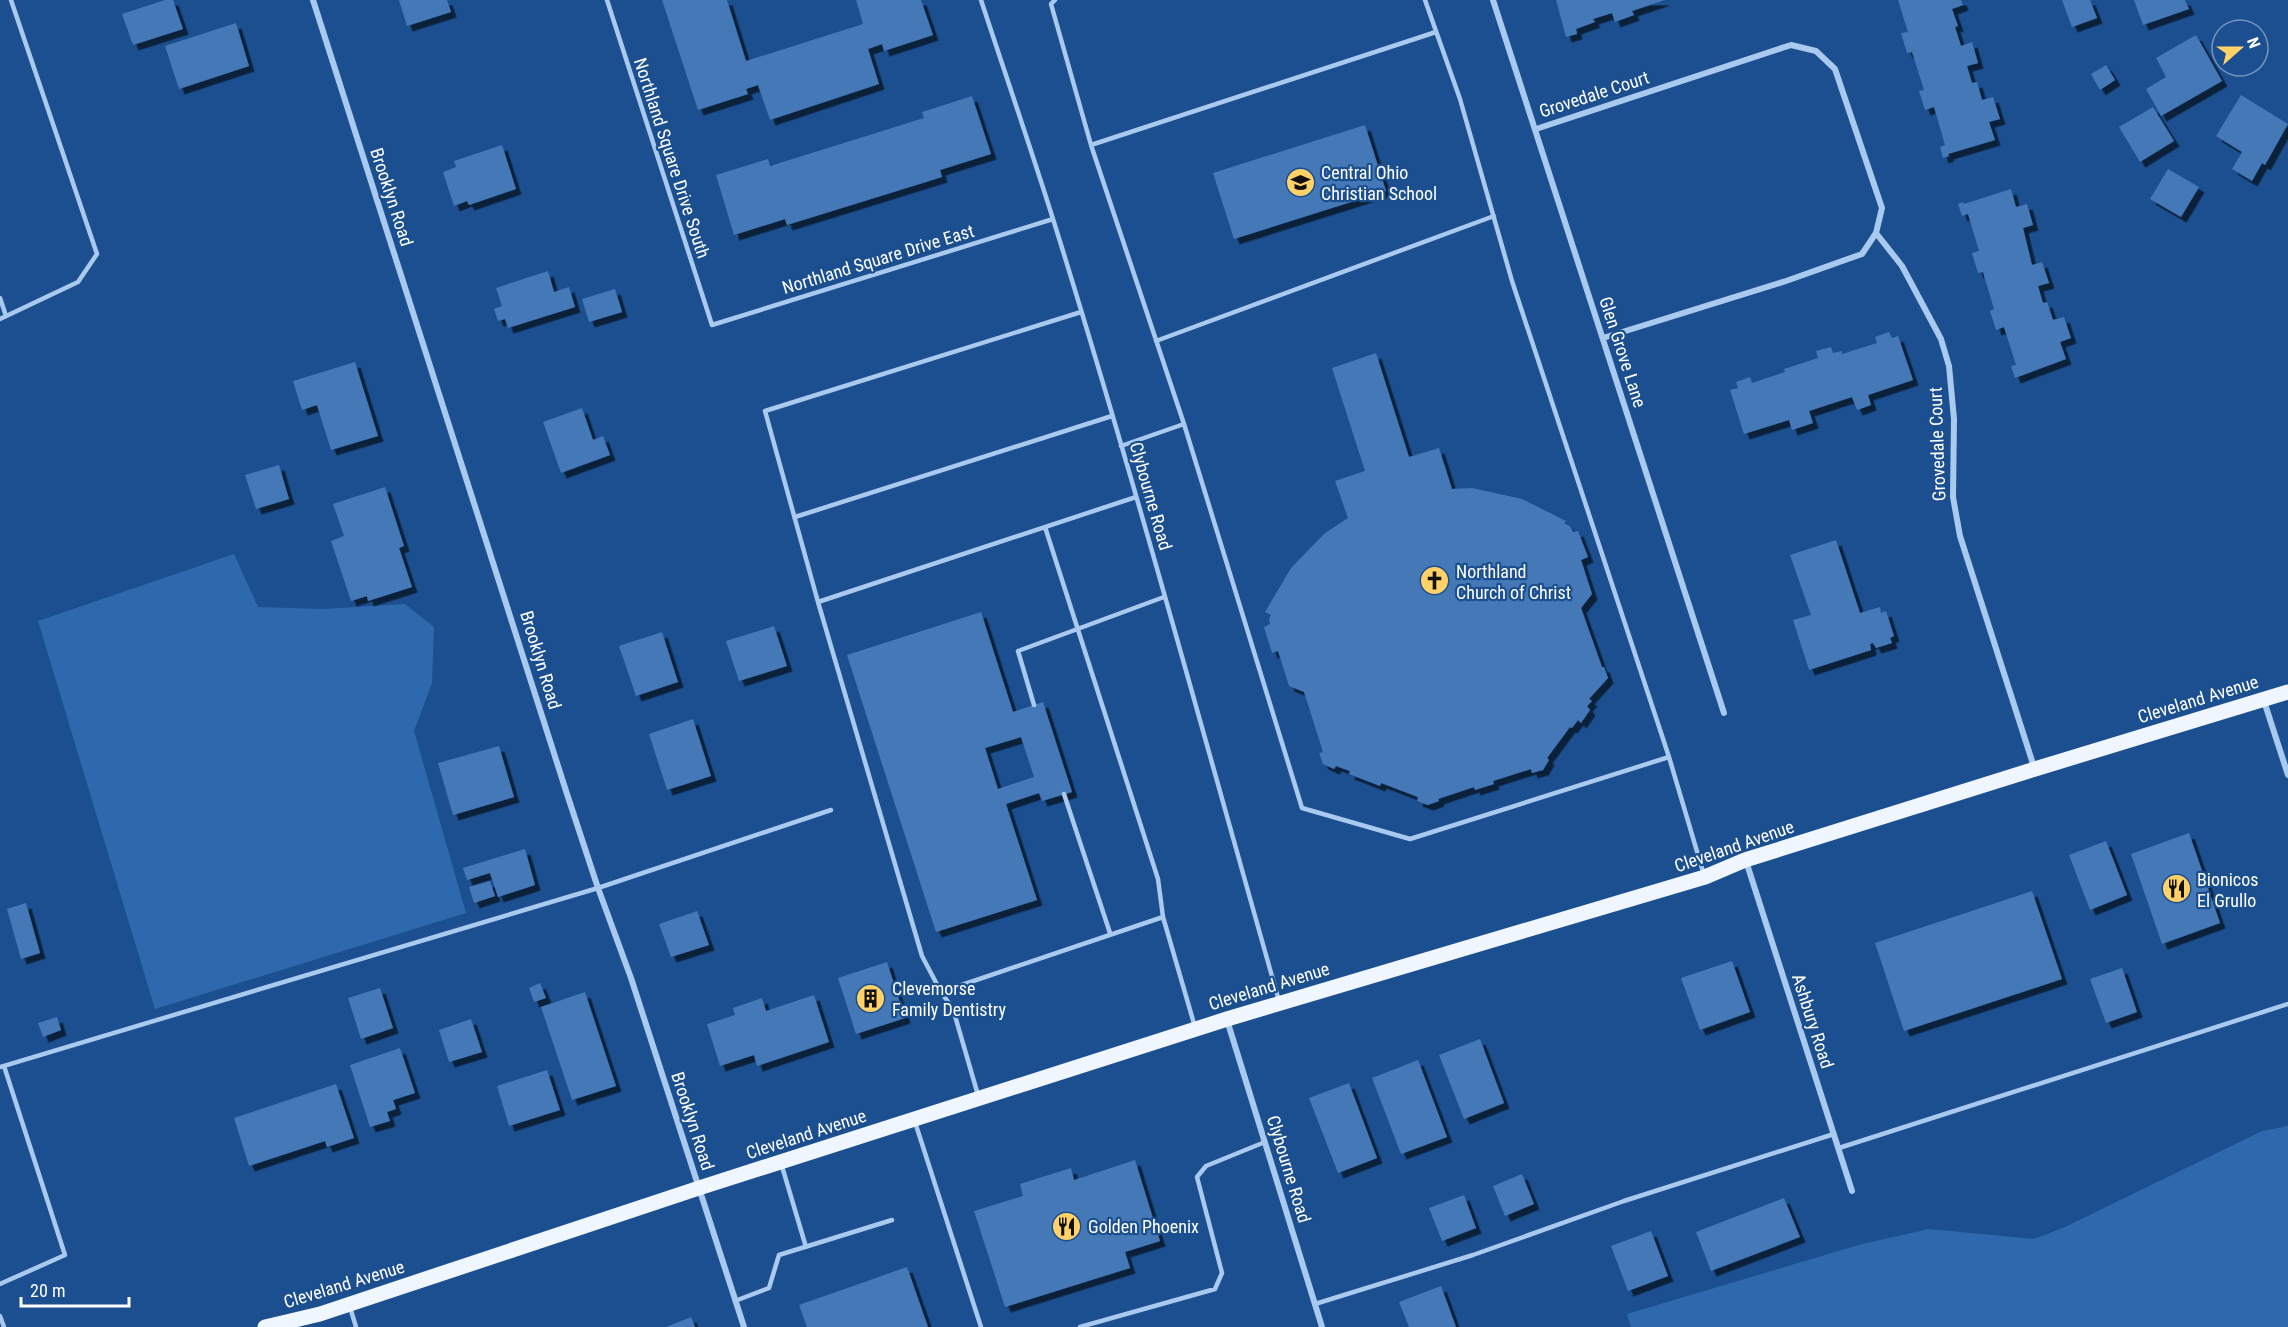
<svg xmlns="http://www.w3.org/2000/svg" width="2288" height="1327" viewBox="0 0 2288 1327" font-family="'Roboto Condensed',sans-serif">
<defs>
<filter id="shadow"><feDropShadow dx="5.5" dy="5.5" stdDeviation="0" flood-color="#0009"/></filter>
</defs>
<rect width="100%" height="100%" fill="#1b4f8f"/>
<path fill="#2e69ad" d="M 234,554 L 258,607 L 323,609 L 405,604 L 434,627 L 432,683 L 414,731 L 466,913 L 155,1009 L 38,621 Z
M 2288,1126 L 2288,1327 L 1631,1327 L 1627,1314 L 1862,1244 L 1929,1229 L 2034,1239 L 2065,1227 L 2262,1131 Z"/>
<path fill="#4478b7" fill-rule="evenodd" filter="url(#shadow)" d="M 165,0 L 173,0 L 183,29 L 133,45 L 122,14 Z
M 399,0 L 447,0 L 451,12 L 407,26 Z
M 662,0 L 727,0 L 746,61 L 863,24 L 856,0 L 921,0 L 933,35 L 884,51 L 882,44 L 868,49 L 879,84 L 770,120 L 758,85 L 746,89 L 748,94 L 698,110 Z
M 1556,0 L 1665,0 L 1632,11 L 1634,15 L 1615,22 L 1612,13 L 1593,19 L 1595,22 L 1576,29 L 1577,34 L 1566,37 Z
M 1898,0 L 1961,0 L 1963,5 L 1952,9 L 1958,26 L 1955,27 L 1961,46 L 1972,42 L 1978,63 L 1967,66 L 1972,83 L 1977,82 L 1982,100 L 1993,97 L 2000,119 L 1989,122 L 1995,140 L 1948,154 L 1949,156 L 1943,158 L 1940,147 L 1945,145 L 1934,107 L 1925,110 L 1919,91 L 1924,90 L 1912,52 L 1907,53 L 1901,33 L 1908,32 Z
M 2062,0 L 2090,0 L 2097,18 L 2072,27 Z
M 2134,0 L 2185,0 L 2189,9 L 2143,25 Z
M 236,23 L 249,66 L 179,89 L 165,46 Z
M 2196,35 L 2222,81 L 2161,116 L 2146,89 L 2166,77 L 2156,58 Z
M 2106,65 L 2115,80 L 2100,90 L 2091,74 Z
M 2241,95 L 2288,124 L 2265,165 L 2262,163 L 2252,181 L 2232,169 L 2242,152 L 2216,136 Z
M 972,96 L 991,154 L 940,170 L 942,177 L 926,182 L 787,225 L 785,219 L 734,235 L 716,175 L 768,159 L 770,166 L 924,118 L 922,112 Z
M 2153,107 L 2174,141 L 2140,162 L 2119,127 Z
M 1365,125 L 1386,191 L 1234,239 L 1213,173 Z
M 502,145 L 516,189 L 469,205 L 467,201 L 454,206 L 443,172 L 456,167 L 454,161 Z
M 2168,169 L 2199,187 L 2181,217 L 2150,199 Z
M 2011,189 L 2016,207 L 2027,204 L 2033,225 L 2023,228 L 2032,265 L 2042,262 L 2049,283 L 2038,286 L 2043,303 L 2047,302 L 2053,320 L 2064,317 L 2071,338 L 2060,342 L 2066,359 L 2015,378 L 2011,366 L 2016,365 L 2004,327 L 1996,330 L 1990,311 L 1994,309 L 1983,272 L 1978,273 L 1972,253 L 1979,251 L 1968,214 L 1962,216 L 1958,204 L 1963,202 L 1964,204 Z
M 548,271 L 554,292 L 569,287 L 575,307 L 508,328 L 505,319 L 498,321 L 494,309 L 502,306 L 496,288 Z
M 615,289 L 622,312 L 589,322 L 582,299 Z
M 1889,332 L 1892,338 L 1898,336 L 1913,380 L 1868,395 L 1871,405 L 1857,410 L 1852,397 L 1809,411 L 1813,423 L 1792,430 L 1789,420 L 1744,434 L 1730,390 L 1738,388 L 1736,382 L 1750,377 L 1752,383 L 1785,372 L 1784,369 L 1818,358 L 1816,351 L 1831,347 L 1833,353 L 1842,351 L 1842,354 L 1877,343 L 1875,337 Z
M 1376,353 L 1409,457 L 1439,448 L 1452,489 L 1472,488 L 1522,499 L 1566,521 L 1564,523 L 1570,526 L 1573,532 L 1578,531 L 1588,557 L 1581,560 L 1592,594 L 1581,608 L 1602,667 L 1604,667 L 1608,678 L 1589,699 L 1592,701 L 1587,706 L 1590,710 L 1581,723 L 1578,720 L 1572,728 L 1570,727 L 1547,758 L 1549,760 L 1543,770 L 1532,773 L 1531,769 L 1493,781 L 1494,784 L 1475,790 L 1474,787 L 1438,799 L 1439,801 L 1428,805 L 1417,801 L 1418,797 L 1381,783 L 1380,786 L 1349,774 L 1350,771 L 1336,766 L 1334,769 L 1323,764 L 1319,753 L 1323,752 L 1304,692 L 1289,686 L 1278,651 L 1272,653 L 1264,627 L 1270,624 L 1269,619 L 1271,615 L 1265,612 L 1291,568 L 1325,533 L 1348,518 L 1335,481 L 1365,471 L 1332,368 Z
M 355,362 L 378,436 L 331,450 L 317,405 L 302,410 L 293,381 Z
M 582,408 L 593,440 L 603,436 L 610,455 L 561,473 L 543,422 Z
M 279,465 L 289,499 L 256,509 L 245,475 Z
M 385,487 L 404,546 L 399,548 L 412,587 L 368,601 L 367,596 L 351,601 L 331,541 L 344,536 L 333,504 Z
M 1836,540 L 1860,613 L 1880,607 L 1881,613 L 1886,611 L 1894,636 L 1890,638 L 1892,643 L 1876,648 L 1873,643 L 1870,644 L 1871,650 L 1809,670 L 1793,620 L 1811,615 L 1790,555 Z
M 981,612 L 1013,712 L 1043,702 L 1072,792 L 1042,801 L 1039,793 L 1006,804 L 1037,900 L 936,932 L 847,655 ZM 1021,737 L 1034,777 L 998,789 L 985,748 Z
M 774,626 L 787,666 L 739,681 L 726,641 Z
M 662,632 L 678,682 L 636,696 L 619,646 Z
M 693,719 L 711,776 L 667,790 L 649,734 Z
M 499,746 L 514,797 L 453,815 L 438,763 Z
M 2189,833 L 2220,923 L 2162,944 L 2131,854 Z
M 2106,841 L 2127,895 L 2090,910 L 2069,855 Z
M 525,849 L 535,885 L 498,897 L 490,873 L 467,880 L 463,868 Z
M 490,881 L 495,896 L 474,903 L 469,887 Z
M 2032,891 L 2062,979 L 1904,1031 L 1875,943 Z
M 26,903 L 40,953 L 21,959 L 7,909 Z
M 697,911 L 709,945 L 671,957 L 659,924 Z
M 1732,961 L 1750,1012 L 1700,1030 L 1681,978 Z
M 887,962 L 905,1018 L 856,1034 L 838,978 Z
M 2122,968 L 2137,1012 L 2106,1023 L 2090,979 Z
M 540,983 L 546,998 L 534,1002 L 529,988 Z
M 380,988 L 393,1028 L 361,1039 L 348,998 Z
M 585,992 L 616,1086 L 572,1100 L 541,1007 Z
M 814,995 L 829,1042 L 757,1066 L 754,1055 L 720,1066 L 707,1024 L 735,1015 L 733,1008 L 762,998 L 766,1011 Z
M 57,1017 L 61,1030 L 43,1037 L 38,1023 Z
M 471,1019 L 482,1052 L 449,1062 L 439,1030 Z
M 1480,1039 L 1504,1103 L 1464,1119 L 1439,1055 Z
M 400,1048 L 415,1093 L 393,1100 L 396,1109 L 387,1112 L 390,1121 L 370,1127 L 350,1065 Z
M 1418,1060 L 1447,1137 L 1401,1154 L 1372,1078 Z
M 547,1070 L 560,1110 L 509,1126 L 497,1086 Z
M 1349,1083 L 1377,1158 L 1338,1173 L 1309,1098 Z
M 336,1084 L 354,1138 L 327,1147 L 325,1141 L 249,1166 L 234,1118 Z
M 1135,1160 L 1160,1241 L 1125,1252 L 1130,1268 L 1005,1307 L 974,1211 L 1023,1196 L 1020,1184 L 1071,1168 L 1074,1180 Z
M 1522,1174 L 1534,1204 L 1505,1216 L 1493,1186 Z
M 1464,1195 L 1476,1228 L 1442,1241 L 1429,1208 Z
M 1784,1198 L 1800,1237 L 1711,1271 L 1696,1232 Z
M 1651,1231 L 1668,1276 L 1628,1291 L 1611,1246 Z
M 907,1267 L 928,1327 L 807,1327 L 799,1305 Z
M 1441,1286 L 1456,1327 L 1409,1327 L 1399,1302 Z
M 691,1317 L 695,1327 L 666,1327 Z"/>
<g fill="none" stroke-linecap="round" stroke-linejoin="round">
<path stroke="#a9c9ee" stroke-width="4.5" d="M 607,0 L 712,325 L 1053,219
M 981,0 C 1005,73 1030,146 1053,219 C 1134,478 1205,740 1279,1001
M 1055,0 L 1051,4 L 1091,145 L 1184,424 L 1121,446
M 1425,0 L 1460,99 L 1512,281 L 1669,757 L 1704,875
M 1091,145 L 1436,32
M 0,298 L 6,316
M 0,319 L 78,282 L 97,254 L 11,0
M 1156,341 L 1494,216
M 1184,424 L 1302,808 L 1410,839 L 1669,757
M 795,517 L 1112,416
M 1045,527 L 1158,879 L 1163,917
M 818,602 L 765,411 L 1081,312
M 1034,705 L 1018,651 L 1164,597
M 1064,794 L 1110,933
M 941,992 L 922,956 L 818,602 L 1136,497
M 0,1067 L 598,888 L 831,810
M 978,1095 L 953,1009 L 941,992 L 1163,917 L 1195,1027
M 915,1122 L 981,1327
M 1839,1148 L 2288,1004
M 781,1163 L 806,1247
M 0,1284 L 65,1255 L 4,1066
M 735,1301 L 769,1288 L 779,1255 L 892,1220
M 1315,1304 L 1473,1255 L 1624,1201 L 1834,1134
M 350,1307 L 356,1327
M 0,1316 L 4,1327
M 1080,1327 L 1215,1289 L 1222,1273 L 1197,1177 L 1206,1166 L 1265,1142"/>
<path stroke="#a9c9ee" stroke-width="6" d="M 313,0 L 567,794 L 598,888 L 631,978 L 744,1327
M 1493,0 L 1724,713
M 1536,129 L 1791,45 L 1816,51 L 1835,69 L 1882,208 L 1876,233 L 1862,254 L 1786,281 L 1603,338
M 1876,233 L 1902,266 L 1941,339 L 1949,366 L 1954,419 L 1953,497 L 1960,536 L 2034,767
M 2264,701 L 2288,775
M 1746,861 L 1852,1191
M 1227,1020 L 1322,1327"/>
<path stroke="#f0f6ff" stroke-width="15" d="M 265,1327 L 320,1314 L 699,1188 L 1227,1019 L 1705,877 L 1745,860 L 2035,769 L 2288,692"/>
</g>
<defs>
<symbol id="school-disc" viewBox="-11 -11 22 22"><circle r="9.5" fill="#ffd166" stroke="#1b4f8f"/><path d="M0-5L7-2L0 1L-7-2ZM-4 1L0 2.5L4 1V4Q0 6-4 4Z" fill="#111"/></symbol>
<symbol id="church-disc" viewBox="-11 -11 22 22"><circle r="9.5" fill="#ffd166" stroke="#1b4f8f"/><path d="M-1.2-6h2.4v3.5h3.3v2.4h-3.3V6h-2.4V-.1h-3.3v-2.4h3.3Z" fill="#111"/></symbol>
<symbol id="restaurant-disc" viewBox="-11 -11 22 22"><circle r="9.5" fill="#ffd166" stroke="#1b4f8f"/><path d="M-5-6h1v4h1v-4h1v4h1v-4h1v5L-1.5 .5V6h-2V.5L-5-1ZM5-6V6H3V1.5H1.5Q1.5-4 5-6Z" fill="#111"/></symbol>
<symbol id="building-disc" viewBox="-11 -11 22 22"><circle r="9.5" fill="#ffd166" stroke="#1b4f8f"/><path d="M-4-6H4V6H1V3H-1V6H-4ZM-2.5-4.3h1.7v1.8h-1.7ZM.8-4.3h1.7v1.8H.8ZM-2.5-1h1.7V.8h-1.7ZM.8-1h1.7V.8H.8Z" fill="#111"/></symbol>
</defs>
<g fill-rule="evenodd">
<use href="#school-disc" x="1284" y="166" width="33" height="33"/>
<use href="#church-disc" x="1418" y="564" width="33" height="33"/>
<use href="#restaurant-disc" x="2160" y="872" width="33" height="33"/>
<use href="#building-disc" x="854" y="982" width="33" height="33"/>
<use href="#restaurant-disc" x="1050" y="1210" width="33" height="33"/>
</g>
<g text-anchor="middle" dominant-baseline="central" stroke-width="4.5" stroke-linejoin="round" paint-order="stroke">
<g font-size="18" fill="#fff" stroke="#1b4f8f">
<text transform="translate(1594 94) rotate(-18)">Grovedale Court</text>
<text transform="translate(672 158) rotate(72)">Northland Square Drive South</text>
<text transform="translate(392 197) rotate(72)">Brooklyn Road</text>
<text transform="translate(878 259) rotate(-17)">Northland Square Drive East</text>
<text transform="translate(1623 352) rotate(72)">Glen Grove Lane</text>
<text transform="translate(1937 444) rotate(-92)">Grovedale Court</text>
<text transform="translate(1151 496) rotate(74)">Clybourne Road</text>
<text transform="translate(541 660) rotate(73)">Brooklyn Road</text>
<text transform="translate(2198 699) rotate(-17)">Cleveland Avenue</text>
<text transform="translate(1734 846) rotate(-19)">Cleveland Avenue</text>
<text transform="translate(1269 986) rotate(-17)">Cleveland Avenue</text>
<text transform="translate(1813 1021) rotate(72)">Ashbury Road</text>
<text transform="translate(693 1121) rotate(72)">Brooklyn Road</text>
<text transform="translate(806 1134) rotate(-18)">Cleveland Avenue</text>
<text transform="translate(1289 1169) rotate(73)">Clybourne Road</text>
<text transform="translate(344 1284) rotate(-17)">Cleveland Avenue</text>
</g>
<g font-size="18" fill="#fff" stroke="#1b4f8f" text-anchor="start">
<text x="1321" y="172">Central Ohio<tspan x="1321" dy="21">Christian School</tspan></text>
<text x="1456" y="571">Northland<tspan x="1456" dy="21">Church of Christ</tspan></text>
<text x="2197" y="879">Bionicos<tspan x="2197" dy="21">El Grullo</tspan></text>
<text x="892" y="988">Clevemorse<tspan x="892" dy="21">Family Dentistry</tspan></text>
<text x="1088" y="1226">Golden Phoenix</text>
</g>
</g>
<g transform="translate(2240 48) rotate(69)"><circle r="28" fill="#1b4f8f" stroke="#7695bc" stroke-width="1.5"/>
<path d="M0-4.5L10 22L0 15L-10 22Z" fill="#ffd166"/>
<text y="-9" font-size="16" font-weight="bold" text-anchor="middle" fill="#ffffff">N</text>
</g>
<path d="M21 1297v9h108v-9" fill="none" stroke="#ffffff" stroke-width="3"/>
<text x="30" y="1297" font-size="18" fill="#ffffff" stroke="#1b4f8f" stroke-width="4.5" paint-order="stroke">20 m</text>
</svg>
